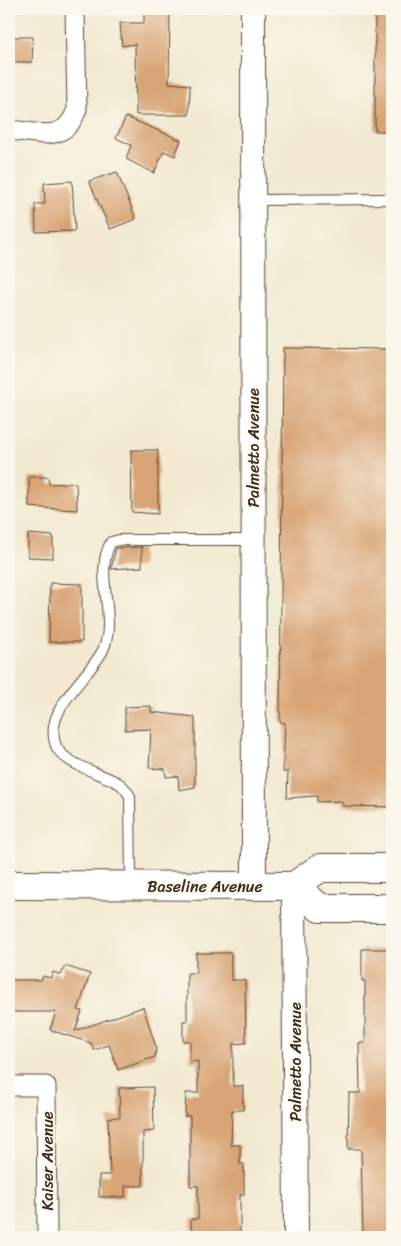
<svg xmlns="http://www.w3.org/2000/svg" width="401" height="1246" viewBox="0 0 401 1246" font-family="Sriracha,sans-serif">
<rect width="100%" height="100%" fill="#fbf7ec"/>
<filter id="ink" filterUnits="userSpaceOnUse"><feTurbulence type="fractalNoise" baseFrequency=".02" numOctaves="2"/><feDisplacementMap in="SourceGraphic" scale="10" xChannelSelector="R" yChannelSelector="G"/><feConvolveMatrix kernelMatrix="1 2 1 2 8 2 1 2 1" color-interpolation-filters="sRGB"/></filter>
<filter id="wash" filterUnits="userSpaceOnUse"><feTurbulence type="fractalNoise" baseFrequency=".0096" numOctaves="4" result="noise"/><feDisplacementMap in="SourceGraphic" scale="20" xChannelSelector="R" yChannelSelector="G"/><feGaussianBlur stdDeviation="1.12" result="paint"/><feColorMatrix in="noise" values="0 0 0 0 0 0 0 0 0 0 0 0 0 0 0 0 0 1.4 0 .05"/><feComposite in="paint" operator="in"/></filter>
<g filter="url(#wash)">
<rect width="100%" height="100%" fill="#f2e9d0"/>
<g id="blocks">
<path fill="#d8a474" d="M 144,9 L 170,9 L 169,83 L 190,85 L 189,115 L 136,115 L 135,44 L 122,46 L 120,23 L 144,23 Z
M 375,9 L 392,9 L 392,131 L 375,131 Z
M 9,37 L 33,37 L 32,62 L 9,62 Z
M 126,117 L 181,140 L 175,156 L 164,151 L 154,173 L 126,159 L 131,145 L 116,138 Z
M 117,172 L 136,219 L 110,229 L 89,181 Z
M 72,181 L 75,231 L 36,232 L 35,204 L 45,204 L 44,183 Z
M 283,348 L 392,349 L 392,807 L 343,806 L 342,801 L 317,802 L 317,796 L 287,798 L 288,772 L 283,772 L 285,723 L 280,722 Z
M 131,450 L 158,450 L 158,514 L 132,512 Z
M 29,477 L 48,477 L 49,484 L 76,483 L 77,510 L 29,507 Z
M 28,534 L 53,536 L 53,558 L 28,557 Z
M 142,547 L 142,567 L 111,569 L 116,548 Z
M 50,583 L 82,584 L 82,642 L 49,642 Z
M 151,706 L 151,712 L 195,717 L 195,787 L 179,790 L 178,776 L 166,777 L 165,769 L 149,768 L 151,729 L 125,730 L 125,707 Z
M 362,949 L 392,949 L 392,1237 L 363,1237 L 361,1149 L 348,1149 L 349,1093 L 360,1093 L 359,1043 L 365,1043 L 365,981 L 362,981 Z
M 196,953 L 231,953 L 231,980 L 245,980 L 246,1043 L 233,1044 L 233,1086 L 243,1086 L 243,1110 L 232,1110 L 231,1145 L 240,1145 L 240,1164 L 244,1164 L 244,1195 L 240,1195 L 240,1237 L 192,1237 L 191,1219 L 198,1219 L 198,1186 L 190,1186 L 190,1116 L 185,1116 L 186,1093 L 198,1093 L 198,1061 L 190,1062 L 190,1041 L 183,1041 L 183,1021 L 187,1021 L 187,973 L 196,973 Z
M 65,966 L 90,974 L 78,1010 L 82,1011 L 75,1031 L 143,1007 L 156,1047 L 155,1057 L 118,1070 L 109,1045 L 94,1050 L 91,1043 L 50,1030 L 56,1012 L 9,1012 L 9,980 L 41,980 L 43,976 L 51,978 L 53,972 L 61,975 Z
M 153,1087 L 154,1131 L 143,1132 L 143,1186 L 125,1186 L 125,1197 L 99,1197 L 99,1175 L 110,1175 L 108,1118 L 120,1117 L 119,1088 Z"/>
</g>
</g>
<g filter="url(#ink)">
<use href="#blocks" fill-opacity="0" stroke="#564739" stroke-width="1"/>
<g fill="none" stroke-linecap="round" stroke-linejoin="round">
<defs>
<path id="service" d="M 253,200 L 392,199
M 131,883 L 130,796 C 127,792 124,787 120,784 C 104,774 64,765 56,746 C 42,710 89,678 103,650 C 118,618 93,574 111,542 L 119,540 L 253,540"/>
<path id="minor" d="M 9,130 C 38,132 65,145 77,109 L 75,9
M 9,1086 L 46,1086 L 47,1237"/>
<path id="tertiary" d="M 253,9 L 254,887
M 294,886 L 296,1237"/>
<path id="primary" d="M 9,885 L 294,886 L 320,908 L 392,908
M 294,886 L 320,868 L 392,868"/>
</defs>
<use href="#service" stroke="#564739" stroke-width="12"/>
<use href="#minor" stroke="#564739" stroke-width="21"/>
<use href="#tertiary" stroke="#564739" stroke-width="26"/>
<use href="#primary" stroke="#564739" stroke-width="30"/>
<use href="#service" stroke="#fff" stroke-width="10"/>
<use href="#minor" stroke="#fff" stroke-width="19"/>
<use href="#tertiary" stroke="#fff" stroke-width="24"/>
<use href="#primary" stroke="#fff" stroke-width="28"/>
</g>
</g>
<g text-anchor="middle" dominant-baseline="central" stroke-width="4.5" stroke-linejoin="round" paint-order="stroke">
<g font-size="16" fill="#3b2a1e" stroke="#fbf7ec">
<text transform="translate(253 448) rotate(-90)">Palmetto Avenue</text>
<text x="205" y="886">Baseline Avenue</text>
<text transform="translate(295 1062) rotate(-90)">Palmetto Avenue</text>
<text transform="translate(47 1161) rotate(-90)">Kaiser Avenue</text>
</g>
</g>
<rect width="401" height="1246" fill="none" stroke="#fbf7ec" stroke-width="30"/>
</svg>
